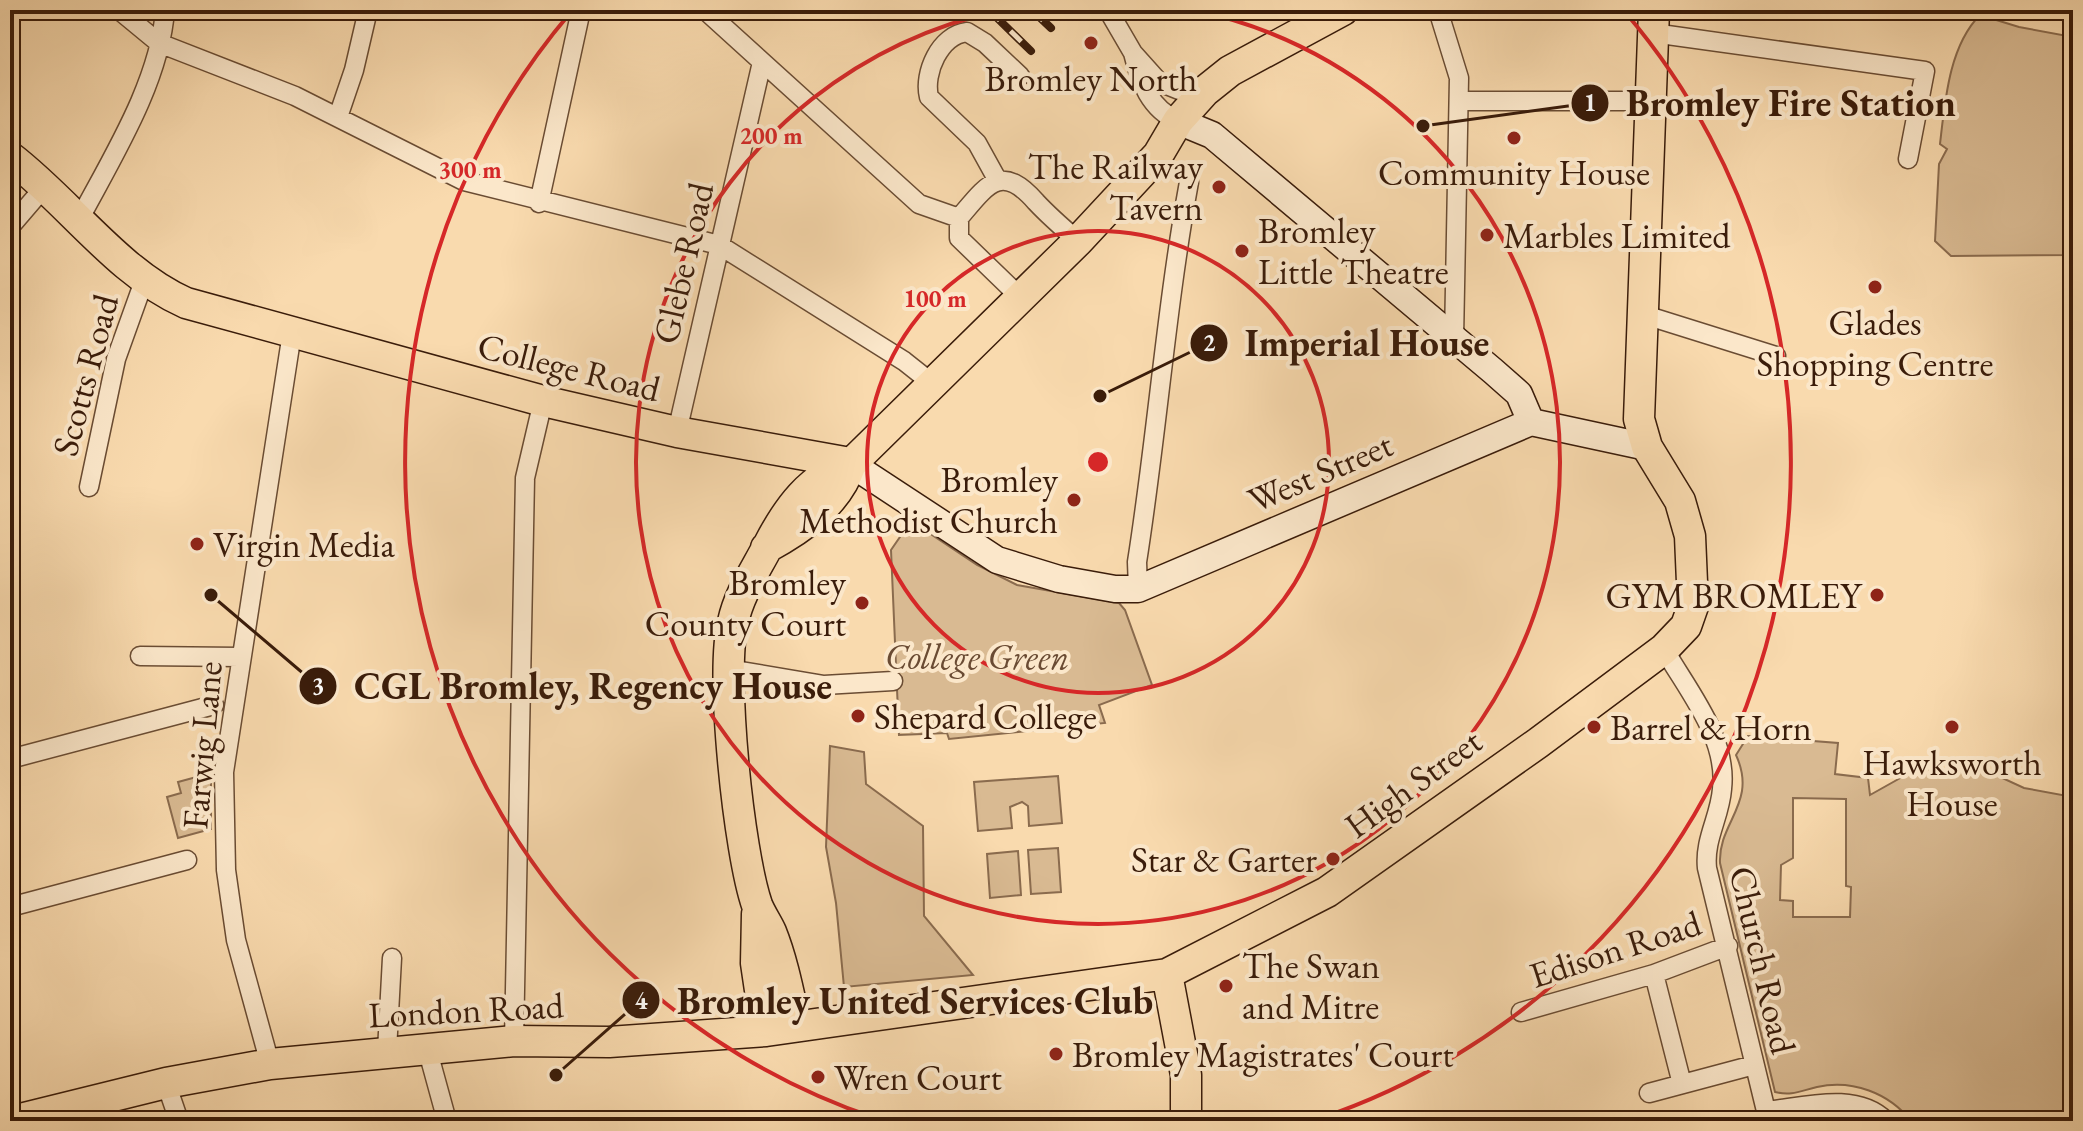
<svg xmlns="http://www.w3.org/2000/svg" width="2083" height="1131" viewBox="0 0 2083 1131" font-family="'EB Garamond',serif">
<rect width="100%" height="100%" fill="#f9daae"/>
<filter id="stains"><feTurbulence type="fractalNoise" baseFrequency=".0025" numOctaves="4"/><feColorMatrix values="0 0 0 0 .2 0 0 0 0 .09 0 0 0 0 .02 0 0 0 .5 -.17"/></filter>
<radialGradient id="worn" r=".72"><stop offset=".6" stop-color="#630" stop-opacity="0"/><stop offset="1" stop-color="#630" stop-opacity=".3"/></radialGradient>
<path fill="#d9ba92" stroke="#8a6b4e" stroke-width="2" fill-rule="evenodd" d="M 1980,15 L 2019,27 L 2073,37 L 2073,255 L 1951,256 L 1935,241 L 1939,164 L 1947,149 L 1940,144 C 1945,101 1949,46 1980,15 Z
M 911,521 L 977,565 L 1017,585 L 1119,603 L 1125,610 L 1152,685 L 1099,705 L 1105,723 L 949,739 L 947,733 L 899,735 L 891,550 Z
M 1748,736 L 1838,743 L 1835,774 L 1868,778 L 1870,795 L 1920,767 L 1954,772 L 1983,769 L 2024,788 L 2073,797 L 2073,1121 L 1911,1121 C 1889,1093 1852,1079 1817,1087 C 1800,1091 1792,1096 1775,1092 L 1720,863 C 1718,822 1758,803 1736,755 ZM 1793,798 L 1846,799 L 1846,886 L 1851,887 L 1850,917 L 1793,917 L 1793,901 L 1780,900 L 1781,865 L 1793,858 Z
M 830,746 L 864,752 L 866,784 L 923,826 L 924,916 L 973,975 L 844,987 L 836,903 L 826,847 Z
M 211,773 L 211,829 L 178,838 L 167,797 L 181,793 L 178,782 Z
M 1058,776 L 1062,823 L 1029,826 L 1028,806 L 1022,802 L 1010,807 L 1012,828 L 978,831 L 974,782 Z
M 1058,848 L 1061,892 L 1031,894 L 1028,850 Z
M 1018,851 L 1021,895 L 990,898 L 987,854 Z"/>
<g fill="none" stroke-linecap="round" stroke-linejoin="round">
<defs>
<path id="street" d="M 119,10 L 159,43 L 295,96 L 464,181 L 719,245 L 904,361 L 933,384
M 705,10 L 919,204 L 959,218
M 1108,10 L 1133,53 L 1159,82 L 1179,90 L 1205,91
M 1299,10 L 1306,29
M 1438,10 L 1459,78 L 1454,339
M 1653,33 L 1925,71 L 1908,159
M 1133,53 C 1140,82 1150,109 1178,121
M 1459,101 L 1650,101
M 338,117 L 354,70 L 368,10
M 998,181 L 977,143 L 929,97 C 923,73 940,35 967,32 L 985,43 L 1020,76
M 539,203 L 581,10
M 80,218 C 113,156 160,81 165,10
M 10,227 L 46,185
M 1022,299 L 959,238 L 959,218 C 987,185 1001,162 1036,202 C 1049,216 1064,229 1078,241
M 1645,315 L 1776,356
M 677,432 L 762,62
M 89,487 L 116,359 L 144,281
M 1138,589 L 1137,562 C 1157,435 1166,308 1189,182
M 1664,649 C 1688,691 1728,738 1722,789 C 1720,817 1704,839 1707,868 L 1766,1111 C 1804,1107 1856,1091 1886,1121
M 140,656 L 240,657
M 729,669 L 824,685 L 893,681
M 10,759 L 214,705
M 10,907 L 187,860
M 1654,974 L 1682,1084
M 1521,1012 L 1654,974 L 1728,946
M 514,1041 L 525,478 L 543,401
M 427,1048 L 447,1121
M 387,1051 L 392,958
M 270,1064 L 236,940 L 226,870 L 224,772 L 292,333
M 166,1083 L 179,1121
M 1649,1093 L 1754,1065"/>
<path id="secondary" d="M 1178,121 L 1212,135 L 1493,371 L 1519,394 L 1531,422
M 851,464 L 997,560 L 1059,579 L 1115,589 L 1138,589 L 1531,422 L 1647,447"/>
<path id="primary" d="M 10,157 C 69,202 118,273 186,303 L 543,401 L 677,432 L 850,463
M 766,548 C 803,528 837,504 851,464
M 757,914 L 756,963 L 766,1031
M 1167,974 L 1186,1075 L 1186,1121
M 796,1026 C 789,995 783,962 771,932 C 767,923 761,915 757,905 C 739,853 720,675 733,622 C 739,594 755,571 768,546 C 787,509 810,476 851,464 L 1078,241 L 1158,155 L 1178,121 L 1205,91 L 1230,71 L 1343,10
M 12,1121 L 166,1083 L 270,1064 L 514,1041 L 609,1042 L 766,1031 L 1167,974 L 1327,892 L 1538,743 L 1664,649 L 1686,626 L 1693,606 L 1690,536 L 1680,501 L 1647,447 L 1639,419 L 1654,10"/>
</defs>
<use href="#street" stroke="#6a4c33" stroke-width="21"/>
<use href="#secondary" stroke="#3a1c0a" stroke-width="29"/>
<use href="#primary" stroke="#3a1c0a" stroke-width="33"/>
<use href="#street" stroke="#fbe7ca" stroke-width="18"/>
<use href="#secondary" stroke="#fbe7ca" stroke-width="26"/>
<use href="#primary" stroke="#f9daae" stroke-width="30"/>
<defs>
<path id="rail" d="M 989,10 L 1031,51
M 1032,10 L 1051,28"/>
</defs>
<use href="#rail" stroke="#3a1c0a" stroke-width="8"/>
<use href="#rail" stroke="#fbe7ca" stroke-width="5" stroke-dasharray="15" stroke-linecap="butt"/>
</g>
<g fill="none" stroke="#d62828" stroke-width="4">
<circle cx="1098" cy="462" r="231"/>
<path d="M1194 10A462 462 0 1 1 1002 10"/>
<path d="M878 1119A693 693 0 0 1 571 12M1625 12A693 693 0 0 1 1318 1119"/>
</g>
<g fill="#8f2418" stroke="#fbe7ca" stroke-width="3">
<circle cx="1091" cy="43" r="8"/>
<circle cx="1514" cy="138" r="8"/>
<circle cx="1219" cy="187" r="8"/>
<circle cx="1487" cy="235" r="8"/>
<circle cx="1242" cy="251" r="8"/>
<circle cx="1875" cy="287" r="8"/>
<circle cx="1074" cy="500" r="8"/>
<circle cx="197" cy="544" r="8"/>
<circle cx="1877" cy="595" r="8"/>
<circle cx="862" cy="603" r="8"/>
<circle cx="858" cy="716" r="8"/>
<circle cx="1594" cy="727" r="8"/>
<circle cx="1952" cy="727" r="8"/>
<circle cx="1333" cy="859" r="8"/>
<circle cx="1226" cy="986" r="8"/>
<circle cx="1056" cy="1054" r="8"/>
<circle cx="818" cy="1077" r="8"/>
</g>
<g text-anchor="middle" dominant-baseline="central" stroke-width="8" stroke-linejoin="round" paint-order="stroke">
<g font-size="36" fill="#3a1c0a" stroke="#fbe7ca" text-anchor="start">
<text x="1091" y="78" text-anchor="middle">Bromley North</text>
<text x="1203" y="166" text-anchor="end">The Railway<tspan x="1203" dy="41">Tavern</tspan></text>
<text x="1514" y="172" text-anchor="middle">Community House</text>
<text x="1258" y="230">Bromley<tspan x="1258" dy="41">Little Theatre</tspan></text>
<text x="1503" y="235">Marbles Limited</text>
<text x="1875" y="322" text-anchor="middle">Glades<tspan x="1875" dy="41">Shopping Centre</tspan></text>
<text x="1058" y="479" text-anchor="end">Bromley<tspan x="1058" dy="41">Methodist Church</tspan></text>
<text x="213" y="544">Virgin Media</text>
<text x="846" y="582" text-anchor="end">Bromley<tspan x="846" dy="41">County Court</tspan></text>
<text x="1861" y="595" text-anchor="end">GYM BROMLEY</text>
<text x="874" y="716">Shepard College</text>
<text x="1610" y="727">Barrel &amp; Horn</text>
<text x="1952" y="762" text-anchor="middle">Hawksworth<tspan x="1952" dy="41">House</tspan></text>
<text x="1317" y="859" text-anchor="end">Star &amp; Garter</text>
<text x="1242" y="965">The Swan<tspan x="1242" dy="41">and Mitre</tspan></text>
<text x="1072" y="1054">Bromley Magistrates' Court</text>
<text x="834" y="1077">Wren Court</text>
</g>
<g font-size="36" fill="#3a1c0a" stroke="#fbe7ca">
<text transform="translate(683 263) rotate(-77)">Glebe Road</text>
<text transform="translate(569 367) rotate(14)">College Road</text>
<text transform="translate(85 375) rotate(-75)">Scotts Road</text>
<text transform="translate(1320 472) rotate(-23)">West Street</text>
<text transform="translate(202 745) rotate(-85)">Farwig Lane</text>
<text transform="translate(1413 783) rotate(-36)">High Street</text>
<text transform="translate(1615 949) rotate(-18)">Edison Road</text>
<text transform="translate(1763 960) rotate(77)">Church Road</text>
<text transform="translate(466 1010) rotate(-3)">London Road</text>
</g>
<g font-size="36" font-style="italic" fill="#6a4b33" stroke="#fbe7ca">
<text x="977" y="656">College Green</text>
</g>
</g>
<circle cx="1098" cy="462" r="12" fill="#d62828" stroke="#fbe7ca" stroke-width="4"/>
<g font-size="24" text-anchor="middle" font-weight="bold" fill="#d62828" stroke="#fbe7ca" stroke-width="8" stroke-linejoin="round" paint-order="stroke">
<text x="771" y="144">200 m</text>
<text x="470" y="178">300 m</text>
<text x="935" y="307">100 m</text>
</g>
<path fill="none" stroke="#3a1c0a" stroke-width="3" d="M1423 126L1590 103M1100 396L1209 343M211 595L318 686M556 1075L641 1000"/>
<g fill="#3a1c0a" stroke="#fbe7ca" stroke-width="3">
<circle cx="1423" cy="126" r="8"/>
<circle cx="1100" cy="396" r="8"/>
<circle cx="211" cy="595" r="8"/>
<circle cx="556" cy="1075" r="8"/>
<circle cx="1590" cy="103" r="20"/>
<circle cx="1209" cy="343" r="20"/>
<circle cx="318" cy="686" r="20"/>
<circle cx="641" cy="1000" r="20"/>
</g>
<g font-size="24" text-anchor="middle" font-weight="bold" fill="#fff">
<text x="1590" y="111">1</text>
<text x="1209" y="351">2</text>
<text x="318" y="694">3</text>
<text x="641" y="1009">4</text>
</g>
<g font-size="38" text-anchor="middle" font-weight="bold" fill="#3a1c0a" stroke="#fbe7ca" stroke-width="8" stroke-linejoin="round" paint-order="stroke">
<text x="1791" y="116">Bromley Fire Station</text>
<text x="1367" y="356">Imperial House</text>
<text x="593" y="699">CGL Bromley, Regency House</text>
<text x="915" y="1014">Bromley United Services Club</text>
</g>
<rect width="2083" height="1131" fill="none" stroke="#f9daae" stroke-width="40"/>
<rect x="12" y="12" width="2059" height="1107" fill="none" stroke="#3a1c0a" stroke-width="4"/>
<rect x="20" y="20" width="2043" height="1091" fill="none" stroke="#3a1c0a" stroke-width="2"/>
<rect width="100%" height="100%" filter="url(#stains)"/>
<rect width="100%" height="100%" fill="url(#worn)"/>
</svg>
